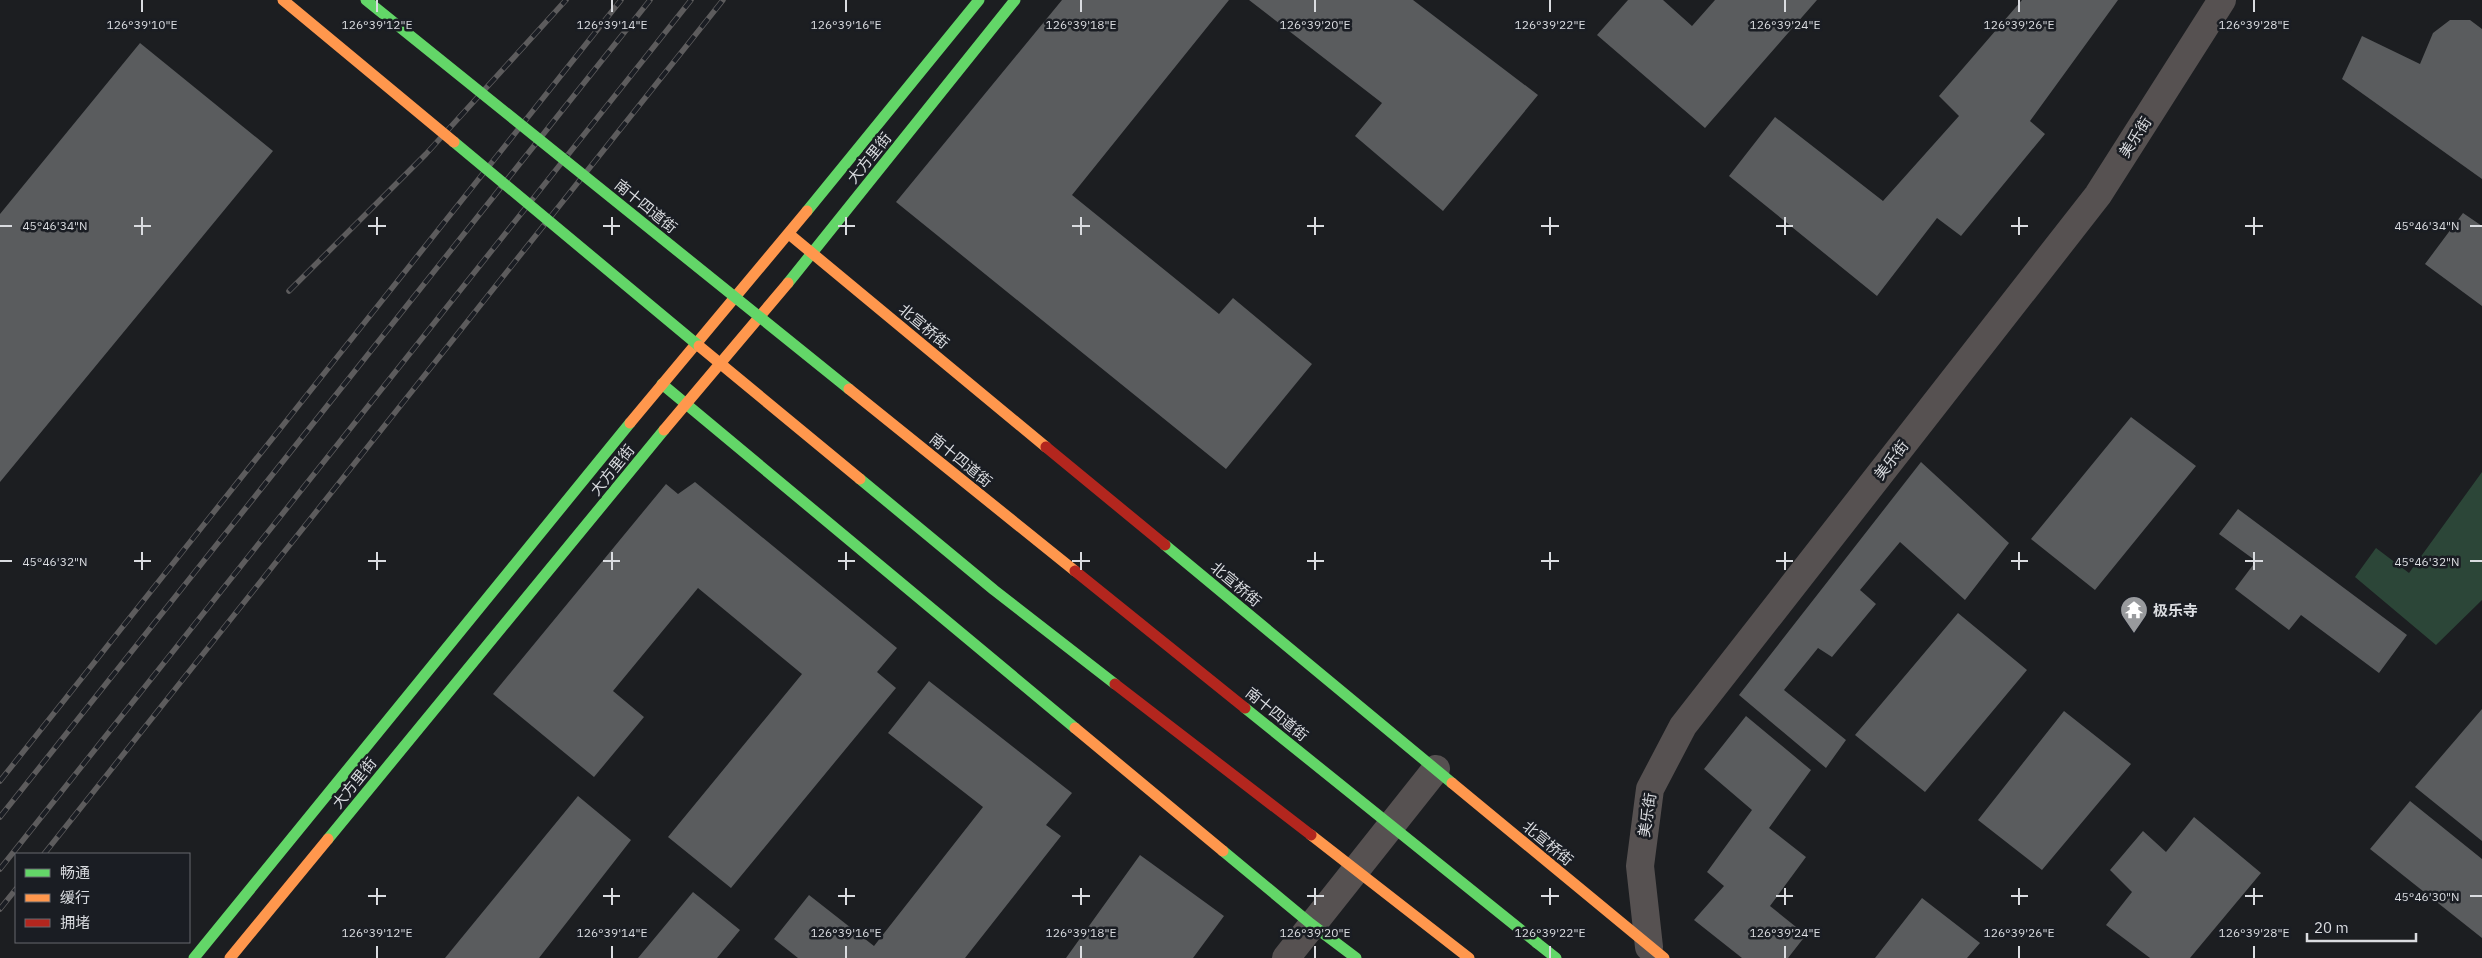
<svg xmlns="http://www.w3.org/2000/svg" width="2482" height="958" viewBox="0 0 2482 958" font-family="'IBM Plex Sans','Noto Sans SC',sans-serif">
<rect width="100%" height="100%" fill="#1c1e21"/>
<path fill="#2c4638" d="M 2482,472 L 2482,600 L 2436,645 L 2355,577 L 2376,548 L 2409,573 Z"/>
<path fill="#5a5c5e" d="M 1062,0 L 1229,0 L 1072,195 L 1219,314 L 1233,298 L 1312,364 L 1226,469 L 896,202 Z
M 1249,0 L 1413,0 L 1538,95 L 1443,211 L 1355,136 L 1382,103 Z
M 1628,0 L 1663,0 L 1692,26 L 1715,0 L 1817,0 L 1705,128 L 1597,35 Z
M 2022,0 L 2118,0 L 2030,121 L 2045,134 L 1961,236 L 1937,218 L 1877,296 L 1729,176 L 1775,117 L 1883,201 L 1959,116 L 1939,96 Z
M 2450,20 L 2470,20 L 2482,29 L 2482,179 L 2342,79 L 2362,36 L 2420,64 L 2433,33 Z
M 140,43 L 273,151 L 0,482 L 0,214 Z
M 2463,213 L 2482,226 L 2482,306 L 2425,264 Z
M 2131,417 L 2196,466 L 2095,590 L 2031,539 Z
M 1921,462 L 2009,543 L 1965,600 L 1900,542 L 1860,590 L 1876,604 L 1832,657 L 1818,648 L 1784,690 L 1846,740 L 1826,768 L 1739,695 Z
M 695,482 L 897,648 L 877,672 L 896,688 L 731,888 L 668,837 L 802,674 L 698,588 L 613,691 L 644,717 L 594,777 L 493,694 L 666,484 L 678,494 Z
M 2238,509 L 2407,635 L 2379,673 L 2301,615 L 2289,630 L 2235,589 L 2256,561 L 2219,534 Z
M 1958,613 L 2027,670 L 1925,792 L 1855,735 Z
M 929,681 L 1072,793 L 1046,825 L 1061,836 L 965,958 L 798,958 L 774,939 L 809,895 L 874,946 L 983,807 L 888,733 Z
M 2482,709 L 2482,841 L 2415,787 Z
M 2064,711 L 2131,764 L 2042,870 L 1978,820 Z
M 1746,716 L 1811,770 L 1769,828 L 1806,857 L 1770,906 L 1806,935 L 1788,958 L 1742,958 L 1694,920 L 1724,886 L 1707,872 L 1752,810 L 1704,769 Z
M 578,796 L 631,840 L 539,958 L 445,958 Z
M 2410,801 L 2482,859 L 2482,938 L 2370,849 Z
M 2194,817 L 2261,873 L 2190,958 L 2150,958 L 2106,925 L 2132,892 L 2110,870 L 2143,831 L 2166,852 Z
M 1140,855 L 1224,916 L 1193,958 L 1066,958 Z
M 693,892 L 740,930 L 717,958 L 638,958 Z
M 1922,898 L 1980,943 L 1967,958 L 1875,958 Z"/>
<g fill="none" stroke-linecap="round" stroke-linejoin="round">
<path stroke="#565151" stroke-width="28" d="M 1649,947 L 1640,866 L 1650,789 L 1683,726 L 2098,195 L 2222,0
M 1286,958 L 1436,769"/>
<path stroke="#63d668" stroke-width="11" d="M 807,211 L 979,0
M 788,283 L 1015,0
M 662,384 L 1075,728
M 1165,545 L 1452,783
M 328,839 L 664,430
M 1223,851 L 1311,924 L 1356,958
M 1537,943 L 1556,958
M 194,958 L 630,423"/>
<path stroke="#ff974d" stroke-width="11" d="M 789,234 L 1046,447
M 630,423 L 807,211
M 664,430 L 788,283
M 1075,728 L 1223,851
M 1452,783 L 1664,958
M 230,958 L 328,839"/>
<path stroke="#b3261e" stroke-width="11" d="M 1046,447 L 1165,545"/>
<defs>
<path id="rail" d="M 289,291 L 426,154 L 566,0
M 0,781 L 621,0
M 0,817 L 650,0
M 44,854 L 723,0
M 0,869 L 691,0
M 0,909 L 16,889"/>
</defs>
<use href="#rail" stroke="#5d5c5d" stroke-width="5.5"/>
<use href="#rail" stroke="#1a1d23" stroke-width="4" stroke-dasharray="11" stroke-linecap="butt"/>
<path stroke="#63d668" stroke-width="11" d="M 366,0 L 849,389
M 454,142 L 699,346
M 860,479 L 994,590 L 1115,684
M 1245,708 L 1537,943"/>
<path stroke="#ff974d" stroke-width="11" d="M 283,0 L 454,142
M 699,346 L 860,479
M 849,389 L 1075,571
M 1311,835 L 1469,958"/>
<path stroke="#b3261e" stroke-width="11" d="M 1075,571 L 1245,708
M 1115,684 L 1311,835"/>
</g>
<path fill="none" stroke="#dadce0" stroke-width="2" d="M 142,0 L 142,12M 377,0 L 377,12M 612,0 L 612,12M 846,0 L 846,12M 1081,0 L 1081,12M 1315,0 L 1315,12M 1550,0 L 1550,12M 1785,0 L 1785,12M 2019,0 L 2019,12M 2254,0 L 2254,12M 142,217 L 142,235M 377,217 L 377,235M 612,217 L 612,235M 846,217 L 846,235M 1081,217 L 1081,235M 1315,217 L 1315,235M 1550,217 L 1550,235M 1785,217 L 1785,235M 2019,217 L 2019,235M 2254,217 L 2254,235M 0,226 L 12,226M 134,226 L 151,226M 368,226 L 386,226M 603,226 L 620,226M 838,226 L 855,226M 1072,226 L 1090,226M 1307,226 L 1324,226M 1541,226 L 1559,226M 1776,226 L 1793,226M 2011,226 L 2028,226M 2245,226 L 2263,226M 2470,226 L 2482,226M 142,552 L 142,570M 377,552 L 377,570M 612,552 L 612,570M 846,552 L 846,570M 1081,552 L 1081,570M 1315,552 L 1315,570M 1550,552 L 1550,570M 1785,552 L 1785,570M 2019,552 L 2019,570M 2254,552 L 2254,570M 0,561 L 12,561M 134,561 L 151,561M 368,561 L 386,561M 603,561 L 620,561M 838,561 L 855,561M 1072,561 L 1090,561M 1307,561 L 1324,561M 1541,561 L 1559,561M 1776,561 L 1793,561M 2011,561 L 2028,561M 2245,561 L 2263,561M 2470,561 L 2482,561M 377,888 L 377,905M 612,888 L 612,905M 846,888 L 846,905M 1081,888 L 1081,905M 1315,888 L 1315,905M 1550,888 L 1550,905M 1785,888 L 1785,905M 2019,888 L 2019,905M 2254,888 L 2254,905M 368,896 L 386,896M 603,896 L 620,896M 838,896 L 855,896M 1072,896 L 1090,896M 1307,896 L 1324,896M 1541,896 L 1559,896M 1776,896 L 1793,896M 2011,896 L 2028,896M 2245,896 L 2263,896M 2470,896 L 2482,896M 377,946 L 377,958M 612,946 L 612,958M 846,946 L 846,958M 1081,946 L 1081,958M 1315,946 L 1315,958M 1550,946 L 1550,958M 1785,946 L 1785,958M 2019,946 L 2019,958M 2254,946 L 2254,958"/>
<defs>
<symbol id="temple-pin" viewBox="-11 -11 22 30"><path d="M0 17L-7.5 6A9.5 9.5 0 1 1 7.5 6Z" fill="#989a9d" stroke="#1a1d23"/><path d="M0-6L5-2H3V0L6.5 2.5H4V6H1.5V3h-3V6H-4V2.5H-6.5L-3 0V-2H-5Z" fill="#fff"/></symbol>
</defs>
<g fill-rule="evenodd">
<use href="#temple-pin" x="2118" y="594" width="32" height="43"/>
</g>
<g text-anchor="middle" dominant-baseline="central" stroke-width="5" stroke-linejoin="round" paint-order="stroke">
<g font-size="15" fill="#dadce0" stroke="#1a1d23">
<text transform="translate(2135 137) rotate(-57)">美乐街</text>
<text transform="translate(869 158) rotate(-51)">大方里街</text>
<text transform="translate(646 206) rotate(39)">南十四道街</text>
<text transform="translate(924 326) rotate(40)">北宣桥街</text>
<text transform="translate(961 460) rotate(39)">南十四道街</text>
<text transform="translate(1891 460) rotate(-52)">美乐街</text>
<text transform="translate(612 470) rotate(-51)">大方里街</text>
<text transform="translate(1236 584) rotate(40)">北宣桥街</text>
<text transform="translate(1277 714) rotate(39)">南十四道街</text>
<text transform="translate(354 783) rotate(-51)">大方里街</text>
<text transform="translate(1647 815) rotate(-81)">美乐街</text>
<text transform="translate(1548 843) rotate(40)">北宣桥街</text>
</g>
<g font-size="15" font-weight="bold" fill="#dadce0" stroke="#1a1d23" text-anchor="start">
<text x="2153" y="610">极乐寺</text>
</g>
</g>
<g font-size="12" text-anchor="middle" fill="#dadce0" stroke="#1a1d23" stroke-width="5" stroke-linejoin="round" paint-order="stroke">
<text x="142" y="29">126°39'10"E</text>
<text x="377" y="29">126°39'12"E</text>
<text x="612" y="29">126°39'14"E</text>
<text x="846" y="29">126°39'16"E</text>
<text x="1081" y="29">126°39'18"E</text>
<text x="1315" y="29">126°39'20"E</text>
<text x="1550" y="29">126°39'22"E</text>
<text x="1785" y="29">126°39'24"E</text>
<text x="2019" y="29">126°39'26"E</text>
<text x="2254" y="29">126°39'28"E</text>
<text x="55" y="230">45°46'34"N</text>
<text x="2427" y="230">45°46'34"N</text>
<text x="55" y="566">45°46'32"N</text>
<text x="2427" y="566">45°46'32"N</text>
<text x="2427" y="901">45°46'30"N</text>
<text x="377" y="937">126°39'12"E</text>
<text x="612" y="937">126°39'14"E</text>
<text x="846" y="937">126°39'16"E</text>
<text x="1081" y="937">126°39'18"E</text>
<text x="1315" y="937">126°39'20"E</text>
<text x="1550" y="937">126°39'22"E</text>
<text x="1785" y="937">126°39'24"E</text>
<text x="2019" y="937">126°39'26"E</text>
<text x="2254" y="937">126°39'28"E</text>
</g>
<rect x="15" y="853" width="175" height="90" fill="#1a1d23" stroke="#67696f"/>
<rect x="25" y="869" width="25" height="8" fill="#63d668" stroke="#67696f"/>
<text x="60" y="878" font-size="15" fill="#dadce0">畅通</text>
<rect x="25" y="894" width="25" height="8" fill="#ff974d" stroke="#67696f"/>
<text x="60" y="903" font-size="15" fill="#dadce0">缓行</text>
<rect x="25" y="919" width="25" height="8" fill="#b3261e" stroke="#67696f"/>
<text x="60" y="928" font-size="15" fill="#dadce0">拥堵</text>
<path d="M2307 933v8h109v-8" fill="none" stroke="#dadce0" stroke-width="2.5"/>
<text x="2314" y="933" font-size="15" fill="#dadce0" stroke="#1a1d23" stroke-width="4" paint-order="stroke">20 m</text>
</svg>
